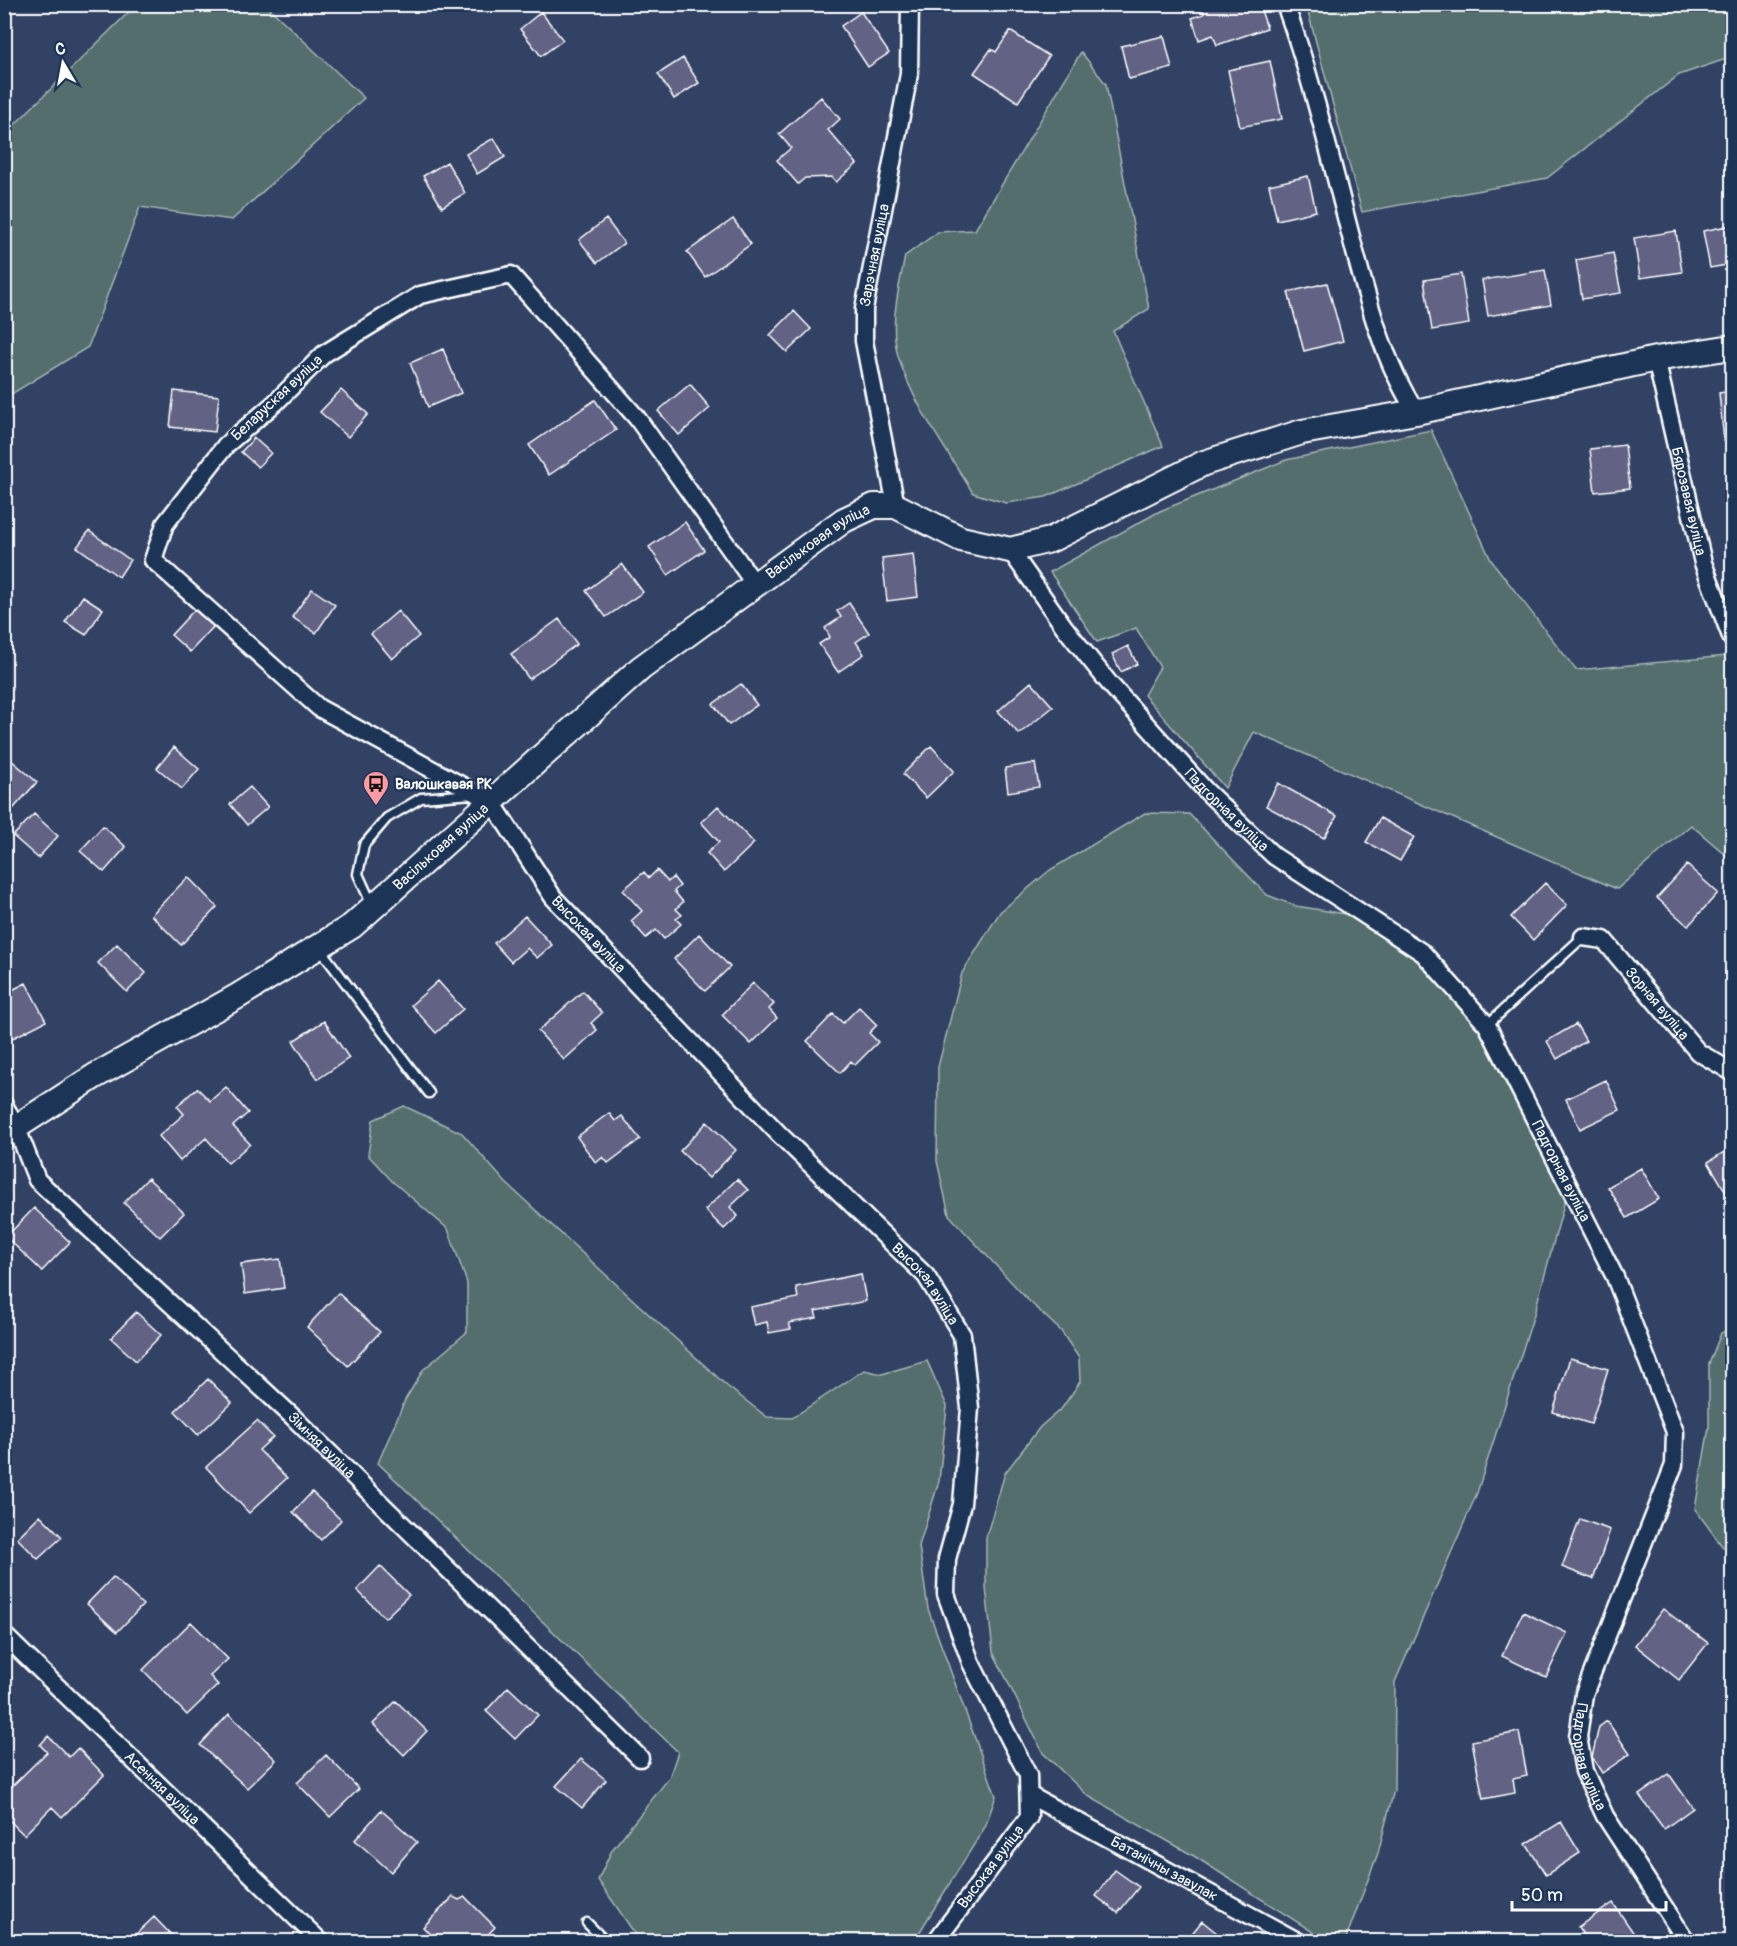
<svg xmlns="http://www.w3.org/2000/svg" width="1737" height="1946" viewBox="0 0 1737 1946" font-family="Pangolin,sans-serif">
<rect width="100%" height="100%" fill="#324264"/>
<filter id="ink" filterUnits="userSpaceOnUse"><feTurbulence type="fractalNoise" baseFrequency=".0167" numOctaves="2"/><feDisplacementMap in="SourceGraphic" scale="12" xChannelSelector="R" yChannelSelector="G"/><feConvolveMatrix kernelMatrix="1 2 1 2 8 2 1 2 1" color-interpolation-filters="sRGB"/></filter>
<g filter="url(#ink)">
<path fill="#526e6c" stroke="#a8b6b6" stroke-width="1.5" d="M 137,4 L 266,5 L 364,98 L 232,220 L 140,207 L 88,347 L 5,398 L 5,134 Z
M 1306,5 L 1732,5 L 1732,57 L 1679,75 L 1547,178 L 1362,212 Z
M 1081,52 L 1106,84 L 1149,309 L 1113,331 L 1163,446 L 1046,497 L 1006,503 L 973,493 C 947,450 913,405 898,356 C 889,324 899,288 905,256 L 938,232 L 975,230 Z
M 1431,430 L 1491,560 L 1576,670 L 1727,656 L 1732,662 L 1732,860 L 1691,825 L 1617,889 L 1254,732 L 1225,788 L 1144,695 L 1160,667 L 1136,628 L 1097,642 L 1050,572 L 1160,511 L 1286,460 Z
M 1145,813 L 1189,814 L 1267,895 L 1296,906 L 1370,918 L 1423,953 L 1487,1025 L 1568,1189 L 1535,1311 L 1477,1493 L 1395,1682 L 1394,1790 L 1378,1853 L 1345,1941 L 1327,1941 L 1194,1856 L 1088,1796 L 1043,1753 L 993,1652 L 986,1588 L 986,1537 L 1005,1473 L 1040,1427 L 1062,1408 L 1080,1382 L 1079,1358 L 1061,1331 L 1028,1300 L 949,1215 L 937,1161 L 938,1067 L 962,973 L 1000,912 L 1050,870 Z
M 404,1106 L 462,1133 L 506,1183 L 727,1386 L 767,1417 L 792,1418 L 864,1370 L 882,1374 L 927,1361 L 947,1406 L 939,1481 L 919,1546 L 928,1609 L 996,1796 L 985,1827 L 914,1941 L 640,1941 L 598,1880 L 612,1850 L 669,1778 L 678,1752 L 378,1463 L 405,1400 L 423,1370 L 467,1332 L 467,1283 L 448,1229 L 392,1181 L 368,1155 L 373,1120 Z
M 1732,1328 L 1732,1552 L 1722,1546 L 1695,1509 L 1709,1427 L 1709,1364 L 1721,1333 Z"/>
<path fill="#626284" stroke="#fff" stroke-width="1.5" d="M 1259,4 L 1267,28 L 1217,45 L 1213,35 L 1199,40 L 1192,18 L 1204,14 L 1201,5 Z
M 541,12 L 563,40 L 541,56 L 520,29 Z
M 861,12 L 889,53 L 868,67 L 841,26 Z
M 1010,31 L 1049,56 L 1018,102 L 974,73 L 991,49 L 996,52 Z
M 1164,36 L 1172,68 L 1129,79 L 1121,46 Z
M 683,58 L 699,83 L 674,99 L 658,74 Z
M 1270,61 L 1282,119 L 1240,127 L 1228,70 Z
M 821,97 L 840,119 L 828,130 L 857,164 L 836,182 L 832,177 L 805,178 L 798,184 L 777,160 L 791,148 L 779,134 Z
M 494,138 L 505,157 L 477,174 L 466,154 Z
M 447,162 L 465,193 L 442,207 L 423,176 Z
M 1308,176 L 1316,211 L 1277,220 L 1269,185 Z
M 606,219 L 624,243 L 597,263 L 579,240 Z
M 733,219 L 751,244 L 705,277 L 687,252 Z
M 1732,225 L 1732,264 L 1710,268 L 1703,231 Z
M 1676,231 L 1682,272 L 1640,278 L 1634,238 Z
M 1613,253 L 1621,293 L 1582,299 L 1576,260 Z
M 1545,270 L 1551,305 L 1488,316 L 1482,280 Z
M 1461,274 L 1469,324 L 1432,330 L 1424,280 Z
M 1327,283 L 1343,341 L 1304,351 L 1288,292 Z
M 794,311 L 811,329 L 787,352 L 770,335 Z
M 443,349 L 461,393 L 428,407 L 410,363 Z
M 690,384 L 710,408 L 679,435 L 658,411 Z
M 341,390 L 368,414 L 348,437 L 320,412 Z
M 174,391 L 219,396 L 215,432 L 170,427 Z
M 1732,391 L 1732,440 L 1724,441 L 1719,393 Z
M 595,400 L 616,430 L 549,475 L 529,445 Z
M 254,438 L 271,453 L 258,467 L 241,452 Z
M 1625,445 L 1630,488 L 1595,492 L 1590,449 Z
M 685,522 L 704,550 L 668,575 L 649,547 Z
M 89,531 L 130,560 L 119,577 L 77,547 Z
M 913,554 L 918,597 L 887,601 L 882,558 Z
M 622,564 L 643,592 L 606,617 L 586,591 Z
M 312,589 L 335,605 L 316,633 L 292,617 Z
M 83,596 L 103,609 L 86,635 L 65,622 Z
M 849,603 L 869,633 L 856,642 L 864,654 L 838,672 L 819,644 L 830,637 L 825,628 L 841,617 L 837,611 Z
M 195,609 L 214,626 L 190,652 L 171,635 Z
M 398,611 L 419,636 L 392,659 L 371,634 Z
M 559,619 L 577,644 L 529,679 L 511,654 Z
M 1128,646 L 1137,664 L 1121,672 L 1112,654 Z
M 1031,682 L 1053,707 L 1019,734 L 998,711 Z
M 741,684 L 757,705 L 729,725 L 713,704 Z
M 931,746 L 954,771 L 926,798 L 903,774 Z
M 174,747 L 199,769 L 182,789 L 157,768 Z
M 4,754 L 37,782 L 4,819 Z
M 1035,763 L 1039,787 L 1008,792 L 1005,768 Z
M 1278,783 L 1337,816 L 1324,838 L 1266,806 Z
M 250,787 L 268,807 L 247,825 L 230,804 Z
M 718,806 L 754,843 L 724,872 L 707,853 L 719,842 L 701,822 Z
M 34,814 L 58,836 L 38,858 L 13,836 Z
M 1380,818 L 1414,837 L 1400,861 L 1366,842 Z
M 103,826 L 126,847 L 104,872 L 80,851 Z
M 1687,865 L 1718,893 L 1688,926 L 1657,898 Z
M 657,870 L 668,882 L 673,877 L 680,886 L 674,891 L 683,902 L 676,909 L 682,915 L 676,919 L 681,924 L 664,939 L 656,930 L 646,938 L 631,921 L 642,911 L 623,890 L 644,872 L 649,878 Z
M 188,877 L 217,907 L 181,945 L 151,915 Z
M 1545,883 L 1567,905 L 1533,940 L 1511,917 Z
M 525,916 L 552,945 L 537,958 L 527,948 L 511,962 L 494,943 Z
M 699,934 L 730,967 L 705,991 L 674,959 Z
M 117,944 L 146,973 L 127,992 L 98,963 Z
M 438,981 L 463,1009 L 436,1033 L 411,1005 Z
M 26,983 L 46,1021 L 9,1040 L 4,1033 L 4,994 Z
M 753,983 L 774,1004 L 769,1009 L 777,1018 L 751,1044 L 722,1015 Z
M 583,991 L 602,1013 L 591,1023 L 597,1030 L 564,1060 L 538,1031 Z
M 859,1007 L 877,1025 L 869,1033 L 878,1042 L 855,1065 L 851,1061 L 840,1073 L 807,1041 L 833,1014 L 843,1023 Z
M 324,1021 L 349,1058 L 318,1079 L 293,1041 Z
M 1576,1024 L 1586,1041 L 1557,1059 L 1547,1041 Z
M 1606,1080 L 1620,1110 L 1580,1129 L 1566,1099 Z
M 226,1087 L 248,1113 L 233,1126 L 250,1144 L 228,1163 L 206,1138 L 180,1161 L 159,1136 L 184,1114 L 177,1106 L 197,1088 L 210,1101 Z
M 609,1113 L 615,1121 L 622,1116 L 640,1139 L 608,1163 L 603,1157 L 596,1163 L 577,1137 Z
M 707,1122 L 736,1150 L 709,1178 L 680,1151 Z
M 1732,1147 L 1732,1190 L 1727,1194 L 1708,1162 Z
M 1641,1168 L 1659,1199 L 1627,1218 L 1608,1187 Z
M 148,1178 L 184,1213 L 160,1237 L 124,1203 Z
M 737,1179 L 748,1190 L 730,1207 L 738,1216 L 724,1229 L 705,1210 Z
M 34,1208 L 70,1242 L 42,1271 L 6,1237 Z
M 280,1259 L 284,1288 L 245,1294 L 241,1264 Z
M 861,1274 L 866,1301 L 815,1311 L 817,1318 L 789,1323 L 791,1329 L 769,1333 L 767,1322 L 754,1325 L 750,1307 L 798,1298 L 796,1287 Z
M 338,1293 L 380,1332 L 348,1366 L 307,1327 Z
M 136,1312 L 161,1335 L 136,1361 L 111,1338 Z
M 1570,1358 L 1608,1369 L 1591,1424 L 1553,1412 Z
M 208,1379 L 232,1403 L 198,1435 L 175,1411 Z
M 257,1421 L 273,1437 L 259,1450 L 287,1478 L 249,1513 L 206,1467 Z
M 312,1492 L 341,1520 L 321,1540 L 293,1512 Z
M 40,1515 L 62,1537 L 38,1559 L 17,1538 Z
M 1580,1519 L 1610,1530 L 1593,1579 L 1562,1567 Z
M 380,1566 L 409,1595 L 385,1618 L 357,1590 Z
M 113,1577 L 143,1605 L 117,1632 L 87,1604 Z
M 1663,1609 L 1708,1643 L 1679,1680 L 1635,1645 Z
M 1523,1612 L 1567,1633 L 1546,1677 L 1502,1656 Z
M 191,1622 L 228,1659 L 210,1676 L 218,1685 L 187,1715 L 143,1670 Z
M 508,1687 L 538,1715 L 515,1739 L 486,1711 Z
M 396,1701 L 427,1731 L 404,1755 L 373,1724 Z
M 229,1714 L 276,1760 L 247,1788 L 200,1745 Z
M 1607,1721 L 1630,1754 L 1602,1773 L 1592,1757 L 1599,1727 Z
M 1519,1732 L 1527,1776 L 1513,1779 L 1515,1793 L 1483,1799 L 1472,1741 Z
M 48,1736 L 69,1757 L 78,1748 L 104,1775 L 62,1817 L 52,1807 L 24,1835 L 4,1815 L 4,1794 L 47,1752 L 40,1745 Z
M 326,1755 L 359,1789 L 330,1817 L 297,1783 Z
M 581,1759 L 606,1780 L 582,1808 L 556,1786 Z
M 1669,1774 L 1693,1808 L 1664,1829 L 1639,1795 Z
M 381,1810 L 417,1842 L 391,1872 L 355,1840 Z
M 1561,1822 L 1580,1853 L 1546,1875 L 1526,1844 Z
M 1115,1870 L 1139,1887 L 1118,1913 L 1096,1896 Z
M 453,1897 L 459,1900 L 465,1897 L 495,1927 L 481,1942 L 438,1942 L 423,1927 Z
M 1613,1903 L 1637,1938 L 1632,1942 L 1588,1942 L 1578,1927 Z
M 154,1917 L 178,1942 L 143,1942 L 136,1934 Z
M 1202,1921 L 1228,1942 L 1185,1942 Z"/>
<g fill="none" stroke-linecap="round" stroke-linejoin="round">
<defs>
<path id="lane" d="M 372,905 L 358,874 L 364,845 L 387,818 L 421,798 L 473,794
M 320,949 L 429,1093
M 1487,1025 L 1583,937
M 587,1923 L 606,1942"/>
<g id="street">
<path d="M 1285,4 C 1312,79 1330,156 1350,233 C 1366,294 1382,359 1416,412"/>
<path id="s1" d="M 1656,359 L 1703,563 L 1732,639"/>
<path id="s2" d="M 896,506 L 864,341 L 864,309 L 909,74 L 910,4"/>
<path id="s3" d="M 1010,550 L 1065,628 L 1109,683 L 1206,791 L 1274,856 L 1423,953 L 1487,1025 L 1615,1277 L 1675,1432 L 1674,1465 L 1584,1694 L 1578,1737 L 1584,1771 L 1605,1816 L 1687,1942"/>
<path id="s4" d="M 754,583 L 637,418 L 511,275 L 420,295 L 324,354 L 275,403 L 226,445 L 165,524 L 153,560 L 319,708 L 492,802 L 553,897 L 779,1134 L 926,1276 L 962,1335 L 970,1408 L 962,1504 L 947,1559 L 946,1594 L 971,1663 L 1028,1775 L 1029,1817 L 935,1942"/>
<path id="s5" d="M 1583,937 L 1604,940 L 1698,1052 L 1732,1072"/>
<path id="s6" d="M 4,1105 L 16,1126 L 37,1180 L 293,1417 L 640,1758"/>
<path id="s7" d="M 4,1635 L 321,1942"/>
<path id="s8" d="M 1029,1795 L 1299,1942"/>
</g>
<g id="secondary">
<path id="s9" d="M 4,1135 L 95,1076 L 238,996 L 352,926 L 641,668 L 844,520 L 874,506 L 896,506 L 961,539 L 1010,550 L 1050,540 L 1204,463 L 1302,432 L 1416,412 L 1656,359 L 1732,347"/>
</g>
</defs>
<use href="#lane" stroke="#fff" stroke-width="13"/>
<use href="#street" stroke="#fff" stroke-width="21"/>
<use href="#secondary" stroke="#fff" stroke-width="28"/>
<use href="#lane" stroke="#1d3557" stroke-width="8"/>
<use href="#street" stroke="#1d3557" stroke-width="16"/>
<use href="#secondary" stroke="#1d3557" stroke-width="24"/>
</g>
</g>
<defs>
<symbol id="bus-pin" viewBox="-11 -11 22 30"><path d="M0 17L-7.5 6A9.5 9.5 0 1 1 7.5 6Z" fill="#ff9aa2" stroke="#1d3557"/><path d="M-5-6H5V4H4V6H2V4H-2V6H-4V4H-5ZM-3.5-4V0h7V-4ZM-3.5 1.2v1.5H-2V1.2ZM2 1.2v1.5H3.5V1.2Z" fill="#111"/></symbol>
</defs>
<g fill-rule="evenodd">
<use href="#bus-pin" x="361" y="769" width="30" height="40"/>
</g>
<g text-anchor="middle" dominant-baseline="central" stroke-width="4.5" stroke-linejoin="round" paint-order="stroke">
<g font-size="15" fill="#fff" stroke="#1d3557">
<text stroke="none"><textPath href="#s2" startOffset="255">Зарэчная вуліца</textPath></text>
<text transform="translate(277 398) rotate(-43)">Беларуская вуліца</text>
<text stroke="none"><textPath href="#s1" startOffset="146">Бярозавая вуліца</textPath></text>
<text stroke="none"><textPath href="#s9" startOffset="1011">Васільковая вуліца</textPath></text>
<text stroke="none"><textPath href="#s3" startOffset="339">Падгорная вуліца</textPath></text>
<text stroke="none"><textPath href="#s9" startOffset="525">Васільковая вуліца</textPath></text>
<text stroke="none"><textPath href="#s4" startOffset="1454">Высокая вуліца</textPath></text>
<text stroke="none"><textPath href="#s5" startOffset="104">Зорная вуліца</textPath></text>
<text stroke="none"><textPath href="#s3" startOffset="843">Падгорная вуліца</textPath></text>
<text stroke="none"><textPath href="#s4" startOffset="1940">Высокая вуліца</textPath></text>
<text stroke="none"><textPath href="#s6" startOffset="471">Зімняя вуліца</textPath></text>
<text stroke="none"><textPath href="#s3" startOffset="1472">Падгорная вуліца</textPath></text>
<text stroke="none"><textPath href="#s7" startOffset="220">Асенняя вуліца</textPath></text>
<text transform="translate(991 1867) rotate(-53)">Высокая вуліца</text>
<text stroke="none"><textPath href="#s8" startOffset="154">Батанічны завулак</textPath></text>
</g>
<g font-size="15" font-weight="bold" fill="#fff" stroke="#1d3557" text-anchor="start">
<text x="395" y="784">Валошкавая РК</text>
</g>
</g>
<rect width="1737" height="1946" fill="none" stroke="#1d3557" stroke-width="24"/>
<rect x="12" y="12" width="1713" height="1922" fill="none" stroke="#fff" stroke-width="2" filter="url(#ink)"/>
<g transform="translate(63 63) rotate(350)" stroke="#1d3557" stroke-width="4.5" paint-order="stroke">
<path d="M0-4.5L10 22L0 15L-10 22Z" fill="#ffffff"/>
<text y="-9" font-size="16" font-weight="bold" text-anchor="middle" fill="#ffffff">С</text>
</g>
<path d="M1512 1901v9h154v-9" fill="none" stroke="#ffffff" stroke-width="3"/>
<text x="1521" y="1901" font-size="18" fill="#ffffff" stroke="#1d3557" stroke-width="4.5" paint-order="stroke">50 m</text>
</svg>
